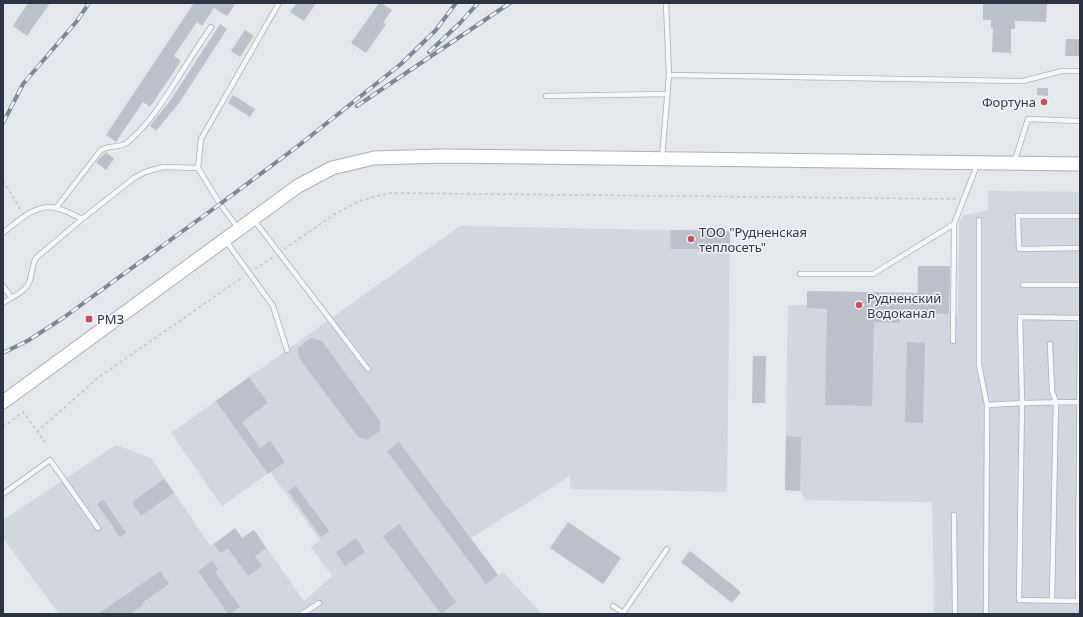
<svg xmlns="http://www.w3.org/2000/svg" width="1083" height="617" viewBox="0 0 1083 617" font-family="'Noto Sans',sans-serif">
<rect width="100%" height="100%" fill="#e4e7ec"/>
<path fill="#d2d6de" d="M 988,191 L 1080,192 L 1080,614 L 934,614 L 932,502 L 806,500 L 800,491 L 785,490 L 788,305 L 807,305 L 807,291 L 917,293 L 918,266 L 950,266 L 949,314 L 958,314 L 959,225 L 963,215 L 988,210 Z
M 460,226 L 730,231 L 727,492 L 570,489 L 570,476 L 471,538 L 498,575 L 503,572 L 542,614 L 59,614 L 3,538 L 3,520 L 116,445 L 151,458 L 210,546 L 235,528 L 242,538 L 254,530 L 304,601 L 332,576 L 311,547 L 320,540 L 270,472 L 222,506 L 171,433 Z"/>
<path fill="#bbc0ca" d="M 28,3 L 50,3 L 27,36 L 13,26 Z
M 194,3 L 236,3 L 227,16 L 214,8 L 202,26 L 197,22 L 174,56 L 181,61 L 150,107 L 143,102 L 116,142 L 106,135 Z
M 297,3 L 316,3 L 304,21 L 290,12 Z
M 379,3 L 382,3 L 392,10 L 383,23 L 386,24 L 366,53 L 351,43 Z
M 983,3 L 1047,3 L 1046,22 L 1015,21 L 1015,29 L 1011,29 L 1011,53 L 992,52 L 993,28 L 991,28 L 991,20 L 983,20 Z
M 220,24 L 227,29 L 179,103 L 156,131 L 150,126 L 172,98 Z
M 245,30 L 254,36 L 240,57 L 231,51 Z
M 1066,39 L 1080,39 L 1080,56 L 1065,56 Z
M 1037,88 L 1048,88 L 1048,96 L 1037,95 Z
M 233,95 L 255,109 L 250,117 L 228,103 Z
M 106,152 L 114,159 L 106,170 L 96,162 Z
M 670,230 L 730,231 L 730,249 L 671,249 Z
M 918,266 L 950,266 L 949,314 L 917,313 L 917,310 L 900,310 L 900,323 L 874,322 L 872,406 L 825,405 L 827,309 L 807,308 L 807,291 L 918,293 Z
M 311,338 L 322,341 L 380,421 L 380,431 L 367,440 L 358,437 L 299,358 L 298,348 Z
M 907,342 L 925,343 L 923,423 L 905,422 Z
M 753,356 L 766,356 L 765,403 L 752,403 Z
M 249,377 L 268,403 L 242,422 L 260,448 L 270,441 L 285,462 L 268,474 L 216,401 Z
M 786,436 L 801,437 L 800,491 L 785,490 Z
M 399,442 L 498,575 L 486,584 L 387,451 Z
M 164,479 L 174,493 L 141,516 L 132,502 Z
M 296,486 L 329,531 L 321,537 L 288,491 Z
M 103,499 L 126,533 L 120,537 L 97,504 Z
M 568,522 L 621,558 L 603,584 L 550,548 Z
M 399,524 L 456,602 L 441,614 L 383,536 Z
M 235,528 L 242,538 L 254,530 L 266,548 L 255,556 L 262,566 L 248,576 L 228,548 L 221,553 L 214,544 Z
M 356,538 L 365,552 L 345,566 L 336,552 Z
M 690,551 L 741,592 L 732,603 L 681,562 Z
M 212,561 L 218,569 L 215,572 L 240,607 L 230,614 L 228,614 L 198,571 Z
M 160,571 L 169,584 L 142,603 L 143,605 L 130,614 L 98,614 Z"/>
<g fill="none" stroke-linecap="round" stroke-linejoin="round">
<defs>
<path id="lane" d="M 669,75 L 1023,81 L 1062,71 L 1080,71
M 546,96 L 667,94
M 662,157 L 669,75 L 666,3
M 1014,163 L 1028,119 L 1080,121
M 56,208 L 100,151 C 108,144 120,149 128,142 C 148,125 162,103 176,81 C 187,63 199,45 211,27
M 1080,216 L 1018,216 L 1019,249 L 1080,248
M 254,220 L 368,369
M 979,220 L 979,365 L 987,405 L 986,614
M 238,228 L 220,204 L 198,168 L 201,139 L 279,3
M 3,233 C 18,221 36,203 56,208 C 65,210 74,215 82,219 L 134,178 L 145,172 L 163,167 L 198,168
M 226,241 L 273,306 L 287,350
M 800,274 L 873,274 L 954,224
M 1023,285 L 1080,285
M 3,286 L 11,297
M 3,303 C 12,297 27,291 30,280 C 32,273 32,265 36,258 L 82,219
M 953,341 L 954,224 L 977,165
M 1050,344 L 1052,391 L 1056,402 L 1052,600
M 987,405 L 1022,403 L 1080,402
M 3,494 L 50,460 L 98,528
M 954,515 L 955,614
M 1078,601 L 1080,318 L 1020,317 L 1022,403 L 1019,600 L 1078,601 L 1080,601
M 613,606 L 625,614
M 623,613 L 667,549
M 302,614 L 319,603"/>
<path id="secondary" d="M 3,402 L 298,186 L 332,168 L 374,158 L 442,156 L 1080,164"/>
</defs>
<use href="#lane" stroke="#a9aeb7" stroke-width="6"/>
<use href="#secondary" stroke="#a9aeb7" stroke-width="15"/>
<path stroke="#c2c5cb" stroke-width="1.5" stroke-dasharray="3 3" stroke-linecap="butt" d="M 3,181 L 22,212
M 284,249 L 335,214 L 359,201 L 390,193 L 957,199
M 255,269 L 273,257
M 3,427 L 23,412 L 45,442
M 37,432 L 99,377 L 243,277"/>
<use href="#lane" stroke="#f7f8fa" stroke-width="4.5"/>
<use href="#secondary" stroke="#fff" stroke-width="13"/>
<defs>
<path id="rail" d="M 429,52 L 460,23 L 478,3
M 357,106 L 510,3
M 3,123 L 23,84 L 77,21 L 89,3
M 3,353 L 29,340 L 63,318 L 220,204 L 298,146 L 401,64 L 436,30 L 456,3"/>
</defs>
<use href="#rail" stroke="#7d8696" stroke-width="4"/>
<use href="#rail" stroke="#f4f6f9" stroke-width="2.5" stroke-dasharray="8" stroke-linecap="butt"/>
</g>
<g fill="#d1495b" stroke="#f4f6f9" stroke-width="1.5">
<circle cx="1044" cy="102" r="4"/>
<circle cx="691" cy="239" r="4"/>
<circle cx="859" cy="305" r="4"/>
<rect x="85" y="315" width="8" height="8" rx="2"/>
</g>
<g text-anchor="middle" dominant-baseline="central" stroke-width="3" stroke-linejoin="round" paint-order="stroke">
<g font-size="13" fill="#2b3445" stroke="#f4f6f9" text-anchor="start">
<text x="1036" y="102" text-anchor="end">Фортуна</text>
<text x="699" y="232">ТОО "Рудненская<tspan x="699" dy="15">теплосеть"</tspan></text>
<text x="867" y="298">Рудненский<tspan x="867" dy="15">Водоканал</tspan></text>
<text x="97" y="319">РМЗ</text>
</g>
</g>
<rect width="1083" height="617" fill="none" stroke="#2b3445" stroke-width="8"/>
</svg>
